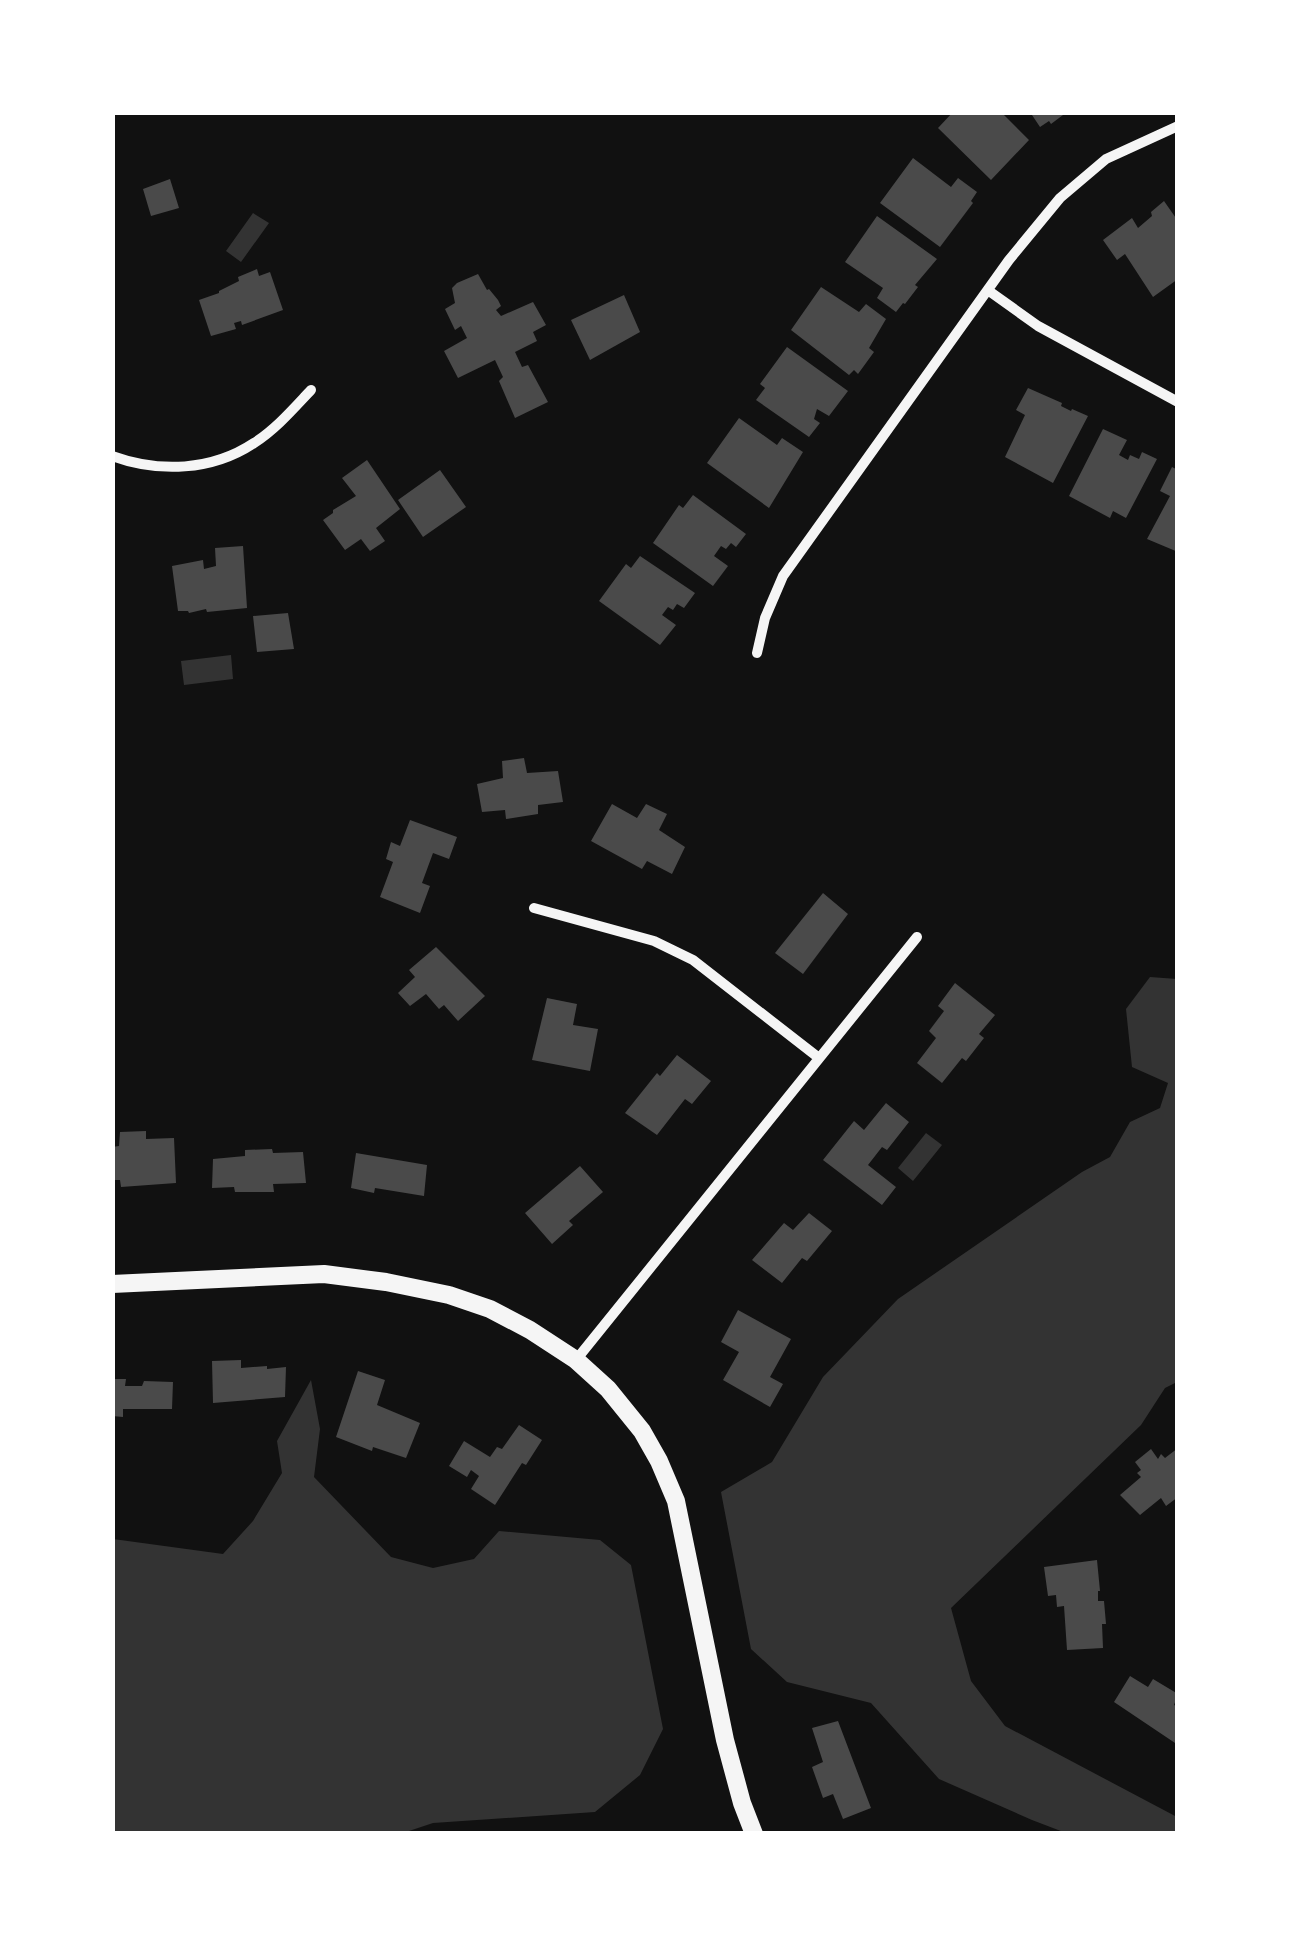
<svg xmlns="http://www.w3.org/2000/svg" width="1290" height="1946" viewBox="0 0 1290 1946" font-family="Cabin,sans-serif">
<rect width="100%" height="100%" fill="#111"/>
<path fill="#333" d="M 253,213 L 269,223 L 241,262 L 226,251 Z
M 231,655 L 233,679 L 184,685 L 181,661 Z
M 1150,977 L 1177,979 L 1177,1382 L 1165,1388 L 1141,1425 L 951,1608 L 971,1681 L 1005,1726 L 1177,1817 L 1177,1833 L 1066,1833 L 1032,1820 L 939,1779 L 871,1703 L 787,1682 L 751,1649 L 721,1492 L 772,1462 L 823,1377 L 898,1299 L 1082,1172 L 1110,1157 L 1130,1122 L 1160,1108 L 1168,1083 L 1132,1067 L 1126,1009 Z
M 926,1133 L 942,1145 L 913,1181 L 898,1168 Z
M 311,1380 L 320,1429 L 314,1477 L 391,1557 L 433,1568 L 474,1559 L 499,1531 L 600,1540 L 631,1565 L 663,1729 L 640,1775 L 595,1812 L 433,1823 L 400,1834 L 113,1833 L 113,1539 L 223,1554 L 253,1521 L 282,1473 L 277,1441 Z"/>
<path fill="#4a4a4a" d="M 953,112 L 1001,112 L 1029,140 L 991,180 L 938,128 Z
M 1030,112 L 1067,112 L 1051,124 L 1049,121 L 1040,127 Z
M 913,158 L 951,187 L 958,178 L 977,192 L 971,201 L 973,203 L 940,247 L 880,203 Z
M 170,179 L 179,208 L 151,216 L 143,189 Z
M 1164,201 L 1178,221 L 1178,279 L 1153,297 L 1125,254 L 1117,260 L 1103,240 L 1132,218 L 1138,228 L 1152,216 L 1151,212 Z
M 877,216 L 937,259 L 915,285 L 918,287 L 905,304 L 903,303 L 896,312 L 877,298 L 883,288 L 845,262 Z
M 257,269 L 259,276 L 270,272 L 283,310 L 242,325 L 241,321 L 234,323 L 236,329 L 211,336 L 199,300 L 219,293 L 219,291 L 239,281 L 238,277 Z
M 478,274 L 487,290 L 489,289 L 498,300 L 501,306 L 496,310 L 501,316 L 533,302 L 546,325 L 533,332 L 537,341 L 515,352 L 522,367 L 528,365 L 548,402 L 515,418 L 499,381 L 503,377 L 495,360 L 458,378 L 444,351 L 467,338 L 461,326 L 455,330 L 445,309 L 455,303 L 452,288 L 457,283 Z
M 821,287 L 859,312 L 866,304 L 886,319 L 869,348 L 874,352 L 858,374 L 854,370 L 849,375 L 791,330 Z
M 624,295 L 640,332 L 590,360 L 571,320 Z
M 787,347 L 848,391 L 829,416 L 817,409 L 814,419 L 820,423 L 809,437 L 756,400 L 765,388 L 760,384 Z
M 1028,388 L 1062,403 L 1061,406 L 1071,411 L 1072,409 L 1088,416 L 1053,483 L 1005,457 L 1025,415 L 1016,410 Z
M 739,418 L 777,445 L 782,438 L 803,452 L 769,508 L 707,463 Z
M 1103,429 L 1127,440 L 1119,455 L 1128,460 L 1130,455 L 1139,459 L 1142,452 L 1157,459 L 1126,518 L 1113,511 L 1110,518 L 1069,496 Z
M 367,460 L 400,509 L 376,528 L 385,541 L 370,551 L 361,539 L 345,550 L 323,520 L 333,513 L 333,510 L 356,496 L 342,478 Z
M 1172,467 L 1178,470 L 1178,552 L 1147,539 L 1170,496 L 1160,491 Z
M 440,470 L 466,507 L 423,537 L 398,500 Z
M 693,495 L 746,534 L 736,547 L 731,543 L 726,549 L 721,546 L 714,556 L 728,566 L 713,586 L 653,543 L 679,505 L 683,508 Z
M 243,546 L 247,608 L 207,612 L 206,609 L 189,613 L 188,611 L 178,611 L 172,566 L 203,560 L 204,569 L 216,566 L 215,548 Z
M 640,556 L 695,593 L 684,608 L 677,604 L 673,610 L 668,607 L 662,615 L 676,625 L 660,645 L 599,601 L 626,564 L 631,568 Z
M 288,613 L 294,649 L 257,652 L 253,616 Z
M 524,758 L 527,773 L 558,771 L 563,802 L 538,805 L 538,814 L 506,819 L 505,810 L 482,812 L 477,784 L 503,778 L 502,761 Z
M 612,804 L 637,818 L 646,804 L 667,814 L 659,830 L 685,847 L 672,874 L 647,861 L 642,869 L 591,841 Z
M 410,820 L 457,837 L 449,859 L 433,853 L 422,883 L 430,886 L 420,913 L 380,897 L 393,862 L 386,859 L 391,842 L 400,846 Z
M 823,893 L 848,914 L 803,974 L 775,953 Z
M 436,947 L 485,996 L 458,1021 L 444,1005 L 439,1009 L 426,994 L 410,1006 L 398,993 L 415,977 L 409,970 Z
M 955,983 L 995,1015 L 979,1034 L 984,1038 L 966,1061 L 962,1058 L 942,1083 L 917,1063 L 936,1038 L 929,1031 L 944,1011 L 938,1006 Z
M 547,998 L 577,1004 L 573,1025 L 598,1029 L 590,1071 L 532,1060 Z
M 677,1055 L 711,1081 L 692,1104 L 685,1099 L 657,1135 L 625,1113 L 657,1073 L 660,1076 Z
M 886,1103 L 909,1122 L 887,1150 L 882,1147 L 868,1165 L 896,1187 L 882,1205 L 823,1160 L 854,1121 L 864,1130 Z
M 146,1131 L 146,1139 L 174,1138 L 176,1183 L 121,1187 L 120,1180 L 112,1180 L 112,1147 L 119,1146 L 120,1132 Z
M 272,1149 L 273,1153 L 303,1152 L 306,1183 L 273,1184 L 274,1192 L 235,1192 L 234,1187 L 212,1188 L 213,1159 L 245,1156 L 245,1150 Z
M 356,1153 L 427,1165 L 424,1196 L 375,1188 L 374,1193 L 351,1188 Z
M 580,1166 L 603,1192 L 569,1221 L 573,1225 L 552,1244 L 525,1213 Z
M 809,1213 L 832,1231 L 807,1261 L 802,1258 L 782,1283 L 752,1260 L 784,1223 L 793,1230 Z
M 738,1310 L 791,1339 L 770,1377 L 783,1384 L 770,1407 L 723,1380 L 739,1352 L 721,1342 Z
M 241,1360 L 241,1368 L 267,1366 L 267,1369 L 286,1367 L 285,1397 L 213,1403 L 212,1361 Z
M 358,1371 L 385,1380 L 377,1405 L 420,1423 L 406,1458 L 373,1447 L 372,1451 L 336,1437 Z
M 112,1379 L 126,1379 L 125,1386 L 142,1386 L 144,1381 L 173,1382 L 172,1409 L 123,1409 L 123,1417 L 112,1416 Z
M 519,1425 L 542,1440 L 526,1465 L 522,1463 L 495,1505 L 471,1489 L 479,1476 L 471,1470 L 467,1477 L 449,1466 L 464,1441 L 490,1457 L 497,1447 L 502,1449 Z
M 1178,1448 L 1178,1497 L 1166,1506 L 1161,1498 L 1140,1515 L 1120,1495 L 1141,1477 L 1137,1473 L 1141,1470 L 1135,1462 L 1151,1449 L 1158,1459 L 1161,1454 L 1165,1458 Z
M 1097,1560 L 1100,1591 L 1098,1591 L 1098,1601 L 1104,1601 L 1106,1624 L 1102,1624 L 1103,1648 L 1067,1650 L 1064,1606 L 1057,1607 L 1056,1595 L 1048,1596 L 1044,1567 Z
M 1130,1676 L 1148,1687 L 1153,1679 L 1178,1694 L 1174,1705 L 1178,1707 L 1178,1745 L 1114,1702 Z
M 838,1721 L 871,1808 L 843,1819 L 833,1794 L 823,1798 L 812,1767 L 823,1762 L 812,1728 Z"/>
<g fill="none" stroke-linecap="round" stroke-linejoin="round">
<path stroke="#f5f5f5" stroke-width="10" d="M 989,291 L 1038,326 L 1178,402
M 112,456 C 159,473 212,471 254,443 C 276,429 293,409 311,390
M 757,653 L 765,618 L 783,576 L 1009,260 L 1060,198 L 1106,159 L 1178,126
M 534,908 L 654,941 L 693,960 L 819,1058
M 576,1360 L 917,937"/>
<path stroke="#f5f5f5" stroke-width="18" d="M 112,1284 L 324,1274 L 386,1282 L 449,1295 L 490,1309 L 530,1330 L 576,1360 L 608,1389 L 642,1431 L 659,1461 L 676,1501 L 725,1740 L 742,1803 L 754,1834"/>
</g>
<rect width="1290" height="1946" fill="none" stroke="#ffffff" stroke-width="230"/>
</svg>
